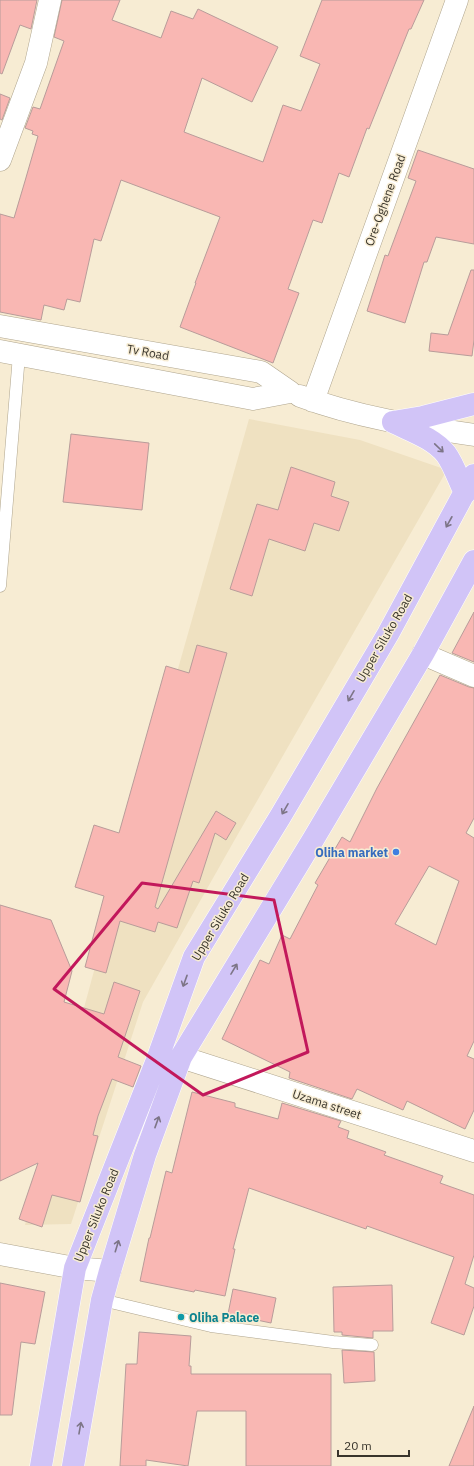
<svg xmlns="http://www.w3.org/2000/svg" width="474" height="1466" viewBox="0 0 474 1466" font-family="'IBM Plex Sans',sans-serif">
<rect width="100%" height="100%" fill="#f7ecd3"/>
<path fill="#efe1c1" d="M 249,419 L 360,440 L 447,470 L 234,841 L 143,1002 L 71,1224 L 25,1225 L 135,820 Z"/>
<path fill="#f9b7b3" stroke="#b89c9a" fill-rule="evenodd" d="M 0,0 L 37,0 L 31,29 L 20,25 L 2,74 L 0,73 Z
M 62,0 L 120,0 L 112,20 L 161,38 L 171,11 L 193,19 L 198,9 L 278,47 L 252,102 L 202,78 L 184,132 L 263,162 L 283,105 L 301,111 L 320,64 L 300,56 L 322,0 L 424,0 L 411,29 L 409,29 L 369,129 L 367,128 L 349,177 L 339,173 L 322,223 L 313,220 L 288,289 L 299,293 L 273,363 L 180,327 L 196,283 L 195,283 L 220,217 L 121,180 L 101,241 L 94,239 L 80,302 L 67,299 L 64,310 L 44,305 L 41,320 L 0,312 L 0,214 L 14,218 L 25,181 L 38,136 L 32,134 L 33,131 L 25,128 L 33,107 L 40,109 L 64,41 L 54,37 Z
M 0,94 L 10,98 L 2,120 L 0,119 Z
M 418,150 L 474,169 L 474,244 L 436,237 L 427,262 L 424,262 L 405,323 L 367,311 L 385,255 L 388,256 L 416,181 L 408,178 Z
M 471,270 L 474,270 L 474,340 L 472,356 L 429,351 L 431,333 L 448,335 Z
M 71,434 L 149,443 L 142,510 L 63,502 Z
M 291,467 L 335,482 L 331,496 L 349,502 L 339,531 L 314,523 L 305,551 L 269,539 L 252,596 L 230,589 L 257,504 L 278,510 Z
M 474,612 L 474,662 L 452,653 Z
M 197,645 L 227,653 L 155,907 L 158,909 L 216,811 L 236,823 L 226,840 L 215,833 L 199,883 L 193,881 L 177,928 L 158,922 L 155,932 L 120,921 L 106,973 L 85,967 L 104,896 L 75,887 L 94,825 L 119,833 L 166,666 L 189,673 Z
M 440,675 L 469,687 L 474,688 L 474,818 L 466,833 L 474,838 L 474,1041 L 467,1056 L 474,1059 L 474,1110 L 465,1129 L 407,1101 L 403,1110 L 357,1089 L 352,1099 L 289,1078 L 290,1072 L 222,1039 L 260,960 L 269,964 L 282,935 L 290,939 L 318,885 L 315,883 L 342,837 L 350,842 L 377,788 ZM 429,866 L 459,881 L 436,945 L 395,924 Z
M 0,905 L 51,920 L 72,971 L 64,1002 L 104,1014 L 114,982 L 140,991 L 118,1057 L 141,1066 L 133,1087 L 112,1079 L 98,1116 L 93,1135 L 98,1136 L 80,1202 L 52,1195 L 42,1227 L 19,1219 L 38,1163 L 0,1181 Z
M 192,1092 L 235,1103 L 235,1107 L 278,1119 L 282,1103 L 341,1121 L 338,1127 L 349,1131 L 347,1138 L 386,1152 L 384,1155 L 443,1176 L 440,1183 L 474,1195 L 474,1255 L 465,1284 L 474,1288 L 474,1306 L 464,1335 L 431,1323 L 454,1257 L 367,1226 L 366,1229 L 249,1188 L 233,1249 L 235,1249 L 225,1296 L 195,1290 L 194,1292 L 140,1281 L 149,1238 L 150,1238 L 166,1171 L 172,1173 Z
M 0,1283 L 45,1292 L 35,1344 L 21,1342 L 12,1415 L 0,1415 Z
M 392,1285 L 393,1331 L 373,1331 L 373,1338 L 342,1335 L 342,1332 L 334,1332 L 333,1287 Z
M 233,1289 L 276,1298 L 271,1323 L 228,1314 Z
M 139,1332 L 191,1336 L 189,1366 L 191,1366 L 191,1374 L 331,1374 L 331,1466 L 246,1466 L 246,1411 L 197,1411 L 188,1466 L 146,1460 L 146,1466 L 120,1466 L 126,1364 L 137,1364 Z
M 342,1350 L 374,1352 L 375,1381 L 344,1383 Z
M 474,1406 L 474,1466 L 449,1466 Z"/>
<g fill="none" stroke-linecap="round" stroke-linejoin="round">
<defs>
<path id="lane" d="M 0,586 L 19,355
M 102,1300 L 211,1326 L 333,1342 L 372,1345"/>
<path id="street" d="M 0,160 L 36,63 L 50,0
M 423,654 L 474,676
M 181,1057 L 474,1151"/>
<path id="secondary" d="M 0,326 L 261,372 L 290,392 L 253,399 L 0,351
M 300,396 C 356,417 415,426 474,435
M 313,401 L 457,0
M 0,1254 L 75,1268 L 110,1271"/>
<path id="primary" d="M 393,422 C 411,431 433,438 446,454 C 454,465 459,481 465,493
M 393,422 L 423,417 L 474,404
M 41,1466 L 75,1268 L 157,1060 L 194,957 L 280,817 L 388,634 L 474,475
M 73,1466 L 102,1300 L 110,1271 L 145,1155 L 181,1057 L 314,838 L 423,654 L 474,561"/>
</defs>
<use href="#lane" stroke="#afa58e" stroke-width="13"/>
<use href="#street" stroke="#afa58e" stroke-width="23"/>
<use href="#secondary" stroke="#afa58e" stroke-width="23"/>
<use href="#primary" stroke="#fff" stroke-width="23"/>
<use href="#lane" stroke="#fff" stroke-width="12"/>
<use href="#street" stroke="#fff" stroke-width="22"/>
<use href="#secondary" stroke="#fff" stroke-width="22"/>
<use href="#primary" stroke="#d1c4f7" stroke-width="22"/>
</g>
<defs><path id="oneway-shaft" d="M-6 0H5M1.5-3L5.5 0L1.5 3" fill="none" stroke-width="1.6" stroke-linecap="round" stroke-linejoin="round"/></defs>
<g stroke="#7d7587">
<use href="#oneway-shaft" transform="translate(439 448) rotate(44)"/>
<use href="#oneway-shaft" transform="translate(449 522) rotate(119)"/>
<use href="#oneway-shaft" transform="translate(351 696) rotate(120)"/>
<use href="#oneway-shaft" transform="translate(285 809) rotate(120)"/>
<use href="#oneway-shaft" transform="translate(234 969) rotate(-59)"/>
<use href="#oneway-shaft" transform="translate(185 981) rotate(110)"/>
<use href="#oneway-shaft" transform="translate(157 1122) rotate(-70)"/>
<use href="#oneway-shaft" transform="translate(117 1246) rotate(-73)"/>
<use href="#oneway-shaft" transform="translate(80 1428) rotate(-80)"/>
</g>
<path fill="none" stroke="#c2185b" stroke-width="3" stroke-linejoin="round" d="M 142,883 L 274,900 L 308,1052 L 203,1095 L 54,989 Z"/>
<circle fill="#3f7fe0" stroke="#f7ecd3" stroke-width="1.5" cx="396" cy="852" r="4"/>
<circle fill="#0f9aa8" stroke="#f7ecd3" stroke-width="1.5" cx="181" cy="1317" r="4"/>
<g text-anchor="middle" dominant-baseline="central" stroke-width="3" stroke-linejoin="round" paint-order="stroke">
<g font-size="12" fill="#39352c" stroke="#f7ecd3">
<text transform="translate(385 200) rotate(-70)">Ore-Oghene Road</text>
<text transform="translate(148 352) rotate(10)">Tv Road</text>
<text transform="translate(384 638) rotate(-60)">Upper Siluko Road</text>
<text transform="translate(220 917) rotate(-59)">Upper Siluko Road</text>
<text transform="translate(327 1104) rotate(18)">Uzama street</text>
<text transform="translate(96 1215) rotate(-68)">Upper Siluko Road</text>
</g>
<g font-size="12" font-weight="bold" fill="#366cbe" stroke="#f7ecd3" text-anchor="end">
<text x="388" y="852">Oliha market</text>
</g>
<g font-size="12" font-weight="bold" fill="#0d838f" stroke="#f7ecd3" text-anchor="start">
<text x="189" y="1317">Oliha Palace</text>
</g>
</g>
<path d="M338 1450v6h71v-6" fill="none" stroke="#39352c" stroke-width="2"/>
<text x="344" y="1450" font-size="12" fill="#39352c" stroke="#f7ecd3" stroke-width="3" paint-order="stroke">20 m</text>
</svg>
